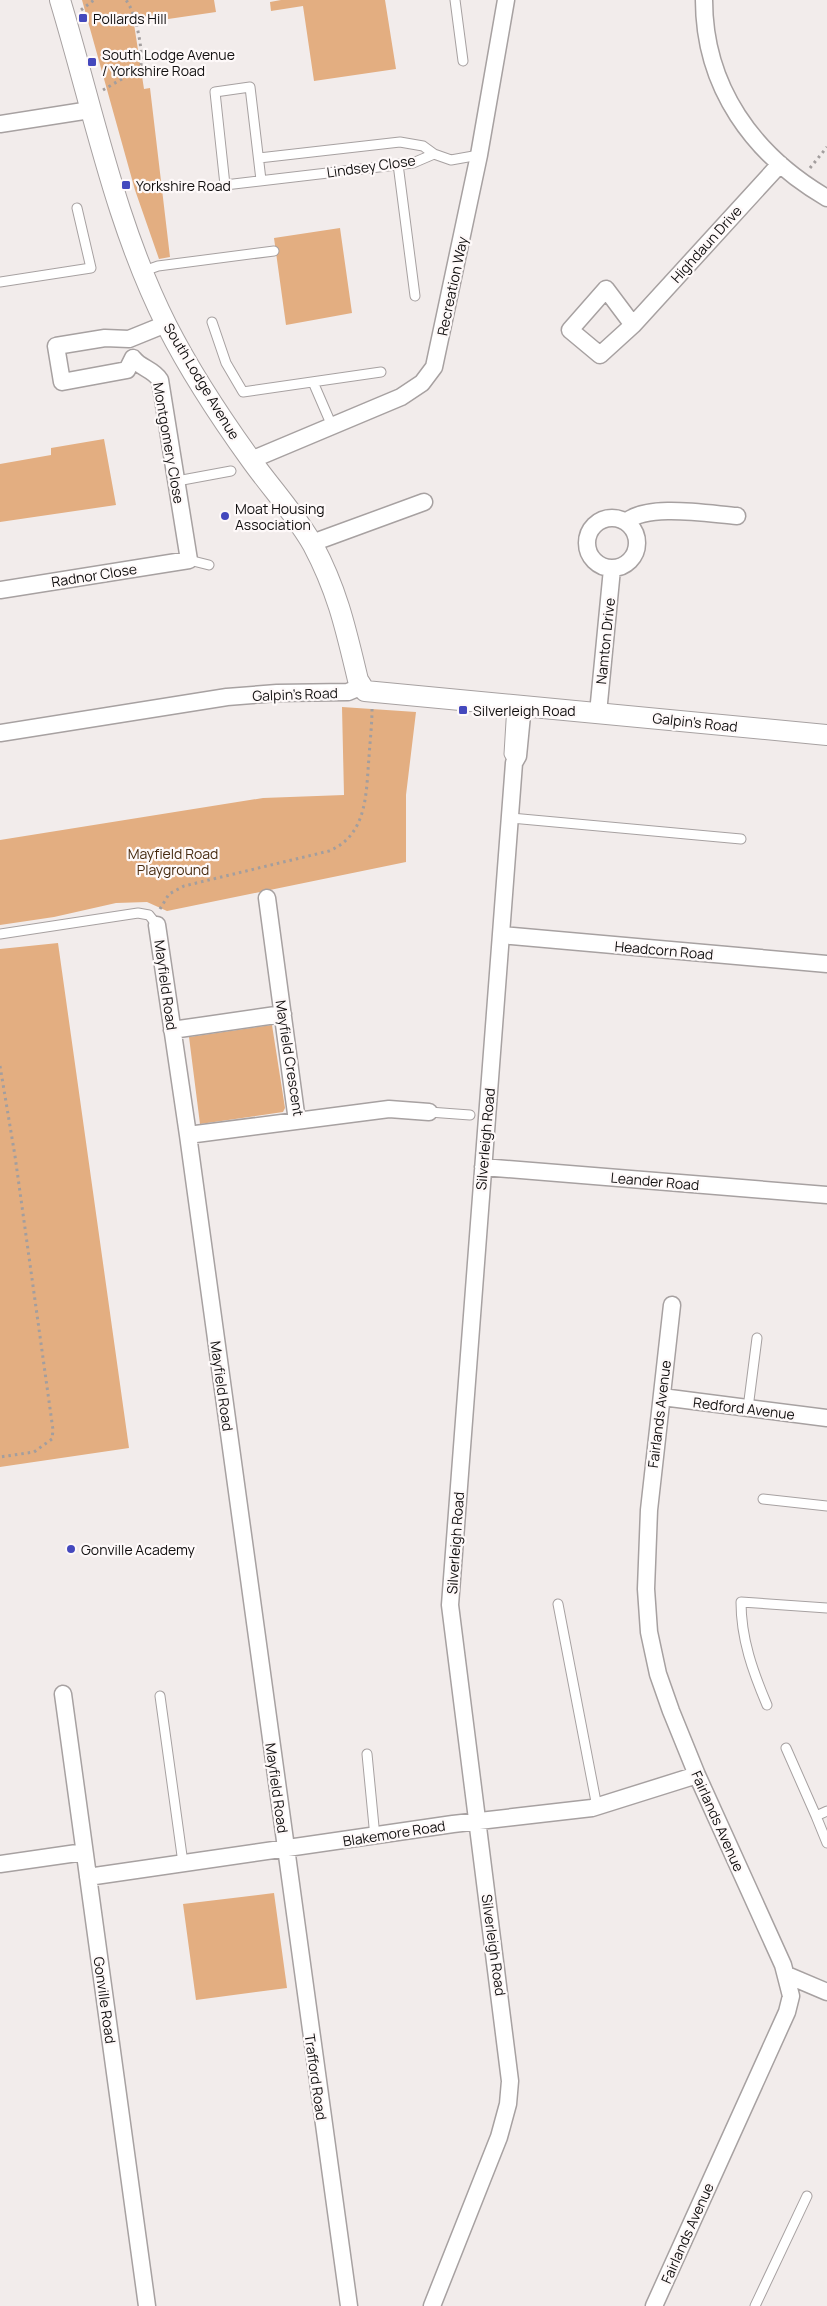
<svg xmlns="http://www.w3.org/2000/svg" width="827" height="2306" viewBox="0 0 827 2306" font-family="Manrope,sans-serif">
<rect width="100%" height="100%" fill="#f2eceb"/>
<path fill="#e3ae81" d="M 82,0 L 214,0 L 216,12 L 134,24 L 144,89 L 150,88 L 170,257 L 159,259 L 135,190 Z
M 281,0 L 385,0 L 396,69 L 314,81 L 303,6 L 271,11 L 270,2 Z
M 340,228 L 352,313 L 286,325 L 274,238 Z
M 104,439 L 116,505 L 0,522 L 0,464 L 51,455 L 51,448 Z
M 342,707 L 416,712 L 406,795 L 406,862 L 167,911 L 147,902 L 116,903 L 54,917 L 0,925 L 0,840 L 263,798 L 344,795 Z
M 58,943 L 129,1448 L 0,1467 L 0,949 Z
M 272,1025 L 285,1108 L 283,1112 L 200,1124 L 189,1037 Z
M 274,1893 L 287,1988 L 196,2000 L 183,1904 Z"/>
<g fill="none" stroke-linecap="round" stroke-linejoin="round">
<defs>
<path id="service" d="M 455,0 L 463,61
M 259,158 L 400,142 L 423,146 L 434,154
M 398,164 L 415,296
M 261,180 L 250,87 L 215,92 L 225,185 L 413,163 L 434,154 L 451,160 L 479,155
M 144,271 L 158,266 L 274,251
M 0,282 L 91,268 L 77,208
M 212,322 L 226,363 L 243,392 L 381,372
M 313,382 L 332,426
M 177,481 L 231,471
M 189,560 L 209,565
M 512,705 L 509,754 L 514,763
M 511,818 L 741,839
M 0,934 L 138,913 L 149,915 L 157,925
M 429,1112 L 470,1115
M 748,1408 L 757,1338
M 763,1499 L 827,1506
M 558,1604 L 597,1807
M 160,1696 L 183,1863
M 767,1705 C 753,1672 741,1639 741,1602 L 827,1608
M 786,1748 L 816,1816
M 367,1754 L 375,1837
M 827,1811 L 816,1816 L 827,1843
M 755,2306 L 807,2196"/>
<path id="minor" d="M 704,0 C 704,87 753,155 827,198
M 0,124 L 90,110
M 633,325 L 606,289 L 570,330 L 600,355 L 633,325 L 780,164
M 251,460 L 401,397 L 422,383 L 434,367 L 479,155 L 506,0
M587 543a25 25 0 1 1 50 0a25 25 0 1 1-50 0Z
M 626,522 C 647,503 709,514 737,516
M 312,543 L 424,502
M 0,590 L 189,560 L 160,380 C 153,369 140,368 133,358 L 127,370 L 62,382 L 56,346 L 105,338 L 129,339 L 166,324
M 598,713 L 612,569
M 0,733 L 227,697 L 277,693 L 348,692 L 360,687
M 267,898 L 297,1121
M 157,925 L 188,1135 L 349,2306
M 501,935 L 827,964
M 172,1030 L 283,1014
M 188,1135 L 389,1109 L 429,1112
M 483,1167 L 827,1195
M 662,1397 L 827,1418
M 63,1694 L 147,2306
M 0,1864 L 84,1852
M 88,1877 L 453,1824 L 592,1808 L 697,1775
M 787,1975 L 827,1992
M 432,2306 L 499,2137 L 508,2104 L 510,2081 L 450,1605 L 514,763 L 518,756 L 523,705
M 654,2306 L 787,2012 L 791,1996 L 783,1965 L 697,1775 L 671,1711 L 658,1674 L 649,1632 L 646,1589 L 649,1510 L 672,1305"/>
<path id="tertiary" d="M 60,0 C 93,109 115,223 167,326 C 191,373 220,417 251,460 C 271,488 296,515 313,545 C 338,592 346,630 358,680 L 365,691 L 827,735"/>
</defs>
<use href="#service" stroke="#a7a1a1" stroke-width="11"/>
<use href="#minor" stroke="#a7a1a1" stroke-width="19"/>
<use href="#tertiary" stroke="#a7a1a1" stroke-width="22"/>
<path stroke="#a39e9e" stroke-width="3" stroke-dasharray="2.5 4" stroke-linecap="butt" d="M 81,10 L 94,0
M 103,90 L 137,70 L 141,65 C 143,49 136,13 126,0
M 810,168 L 827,147
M 160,909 L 169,894 L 184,886 L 329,851 C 368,835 366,792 369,757 C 370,741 372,725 372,709
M 0,1066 L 15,1156 L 53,1430 L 52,1439 L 34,1452 L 0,1457"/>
<use href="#service" stroke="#fff" stroke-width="9"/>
<use href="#minor" stroke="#fff" stroke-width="16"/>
<use href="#tertiary" stroke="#fff" stroke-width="20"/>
</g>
<g fill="#4448bd" stroke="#fef9f9" stroke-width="2">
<rect x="78" y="13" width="10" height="10" rx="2.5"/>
<rect x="87" y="57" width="10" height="10" rx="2.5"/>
<rect x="121" y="180" width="10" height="10" rx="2.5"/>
<circle cx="225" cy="516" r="5"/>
<rect x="458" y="705" width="10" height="10" rx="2.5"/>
<circle cx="71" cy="1549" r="5"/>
</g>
<g text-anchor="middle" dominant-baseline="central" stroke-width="4.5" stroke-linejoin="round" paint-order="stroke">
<g font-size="14" fill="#110f0f" stroke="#fef9f9" text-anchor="start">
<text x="93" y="18">Pollards Hill</text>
<text x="102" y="54">South Lodge Avenue<tspan x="102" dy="16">/ Yorkshire Road</tspan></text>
<text x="136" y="185">Yorkshire Road</text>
<text x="235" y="508">Moat Housing<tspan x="235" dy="16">Association</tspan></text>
<text x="473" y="710">Silverleigh Road</text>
<text x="81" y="1549">Gonville Academy</text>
</g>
<g font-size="14" fill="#110f0f" stroke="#fef9f9">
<text transform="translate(371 166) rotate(-8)">Lindsey Close</text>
<text transform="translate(706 244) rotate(-48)">Highdaun Drive</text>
<text transform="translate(452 286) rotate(-78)">Recreation Way</text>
<text transform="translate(202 381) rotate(59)">South Lodge Avenue</text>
<text transform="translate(169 443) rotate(80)">Montgomery Close</text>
<text transform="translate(94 575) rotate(-9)">Radnor Close</text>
<text transform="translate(605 641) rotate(-84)">Namton Drive</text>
<text transform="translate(295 694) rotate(-2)">Galpin's Road</text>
<text transform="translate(695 722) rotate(6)">Galpin's Road</text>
<text transform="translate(664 950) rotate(5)">Headcorn Road</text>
<text transform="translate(166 985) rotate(82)">Mayfield Road</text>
<text transform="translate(290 1058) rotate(81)">Mayfield Crescent</text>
<text transform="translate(485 1139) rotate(-85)">Silverleigh Road</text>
<text transform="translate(655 1181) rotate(5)">Leander Road</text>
<text transform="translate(222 1386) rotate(82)">Mayfield Road</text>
<text transform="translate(744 1408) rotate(7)">Redford Avenue</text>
<text transform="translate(659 1414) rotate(-83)">Fairlands Avenue</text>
<text transform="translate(455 1543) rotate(-86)">Silverleigh Road</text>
<text transform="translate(277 1788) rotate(82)">Mayfield Road</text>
<text transform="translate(718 1821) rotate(66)">Fairlands Avenue</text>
<text transform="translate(394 1833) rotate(-9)">Blakemore Road</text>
<text transform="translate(494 1945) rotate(82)">Silverleigh Road</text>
<text transform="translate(105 2000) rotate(82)">Gonville Road</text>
<text transform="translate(316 2077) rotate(82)">Trafford Road</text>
<text transform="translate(687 2233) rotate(-66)">Fairlands Avenue</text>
</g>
<g font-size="14" fill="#462a0f" stroke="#fef9f9">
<text x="173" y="853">Mayfield Road<tspan x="173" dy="16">Playground</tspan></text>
</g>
</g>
</svg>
